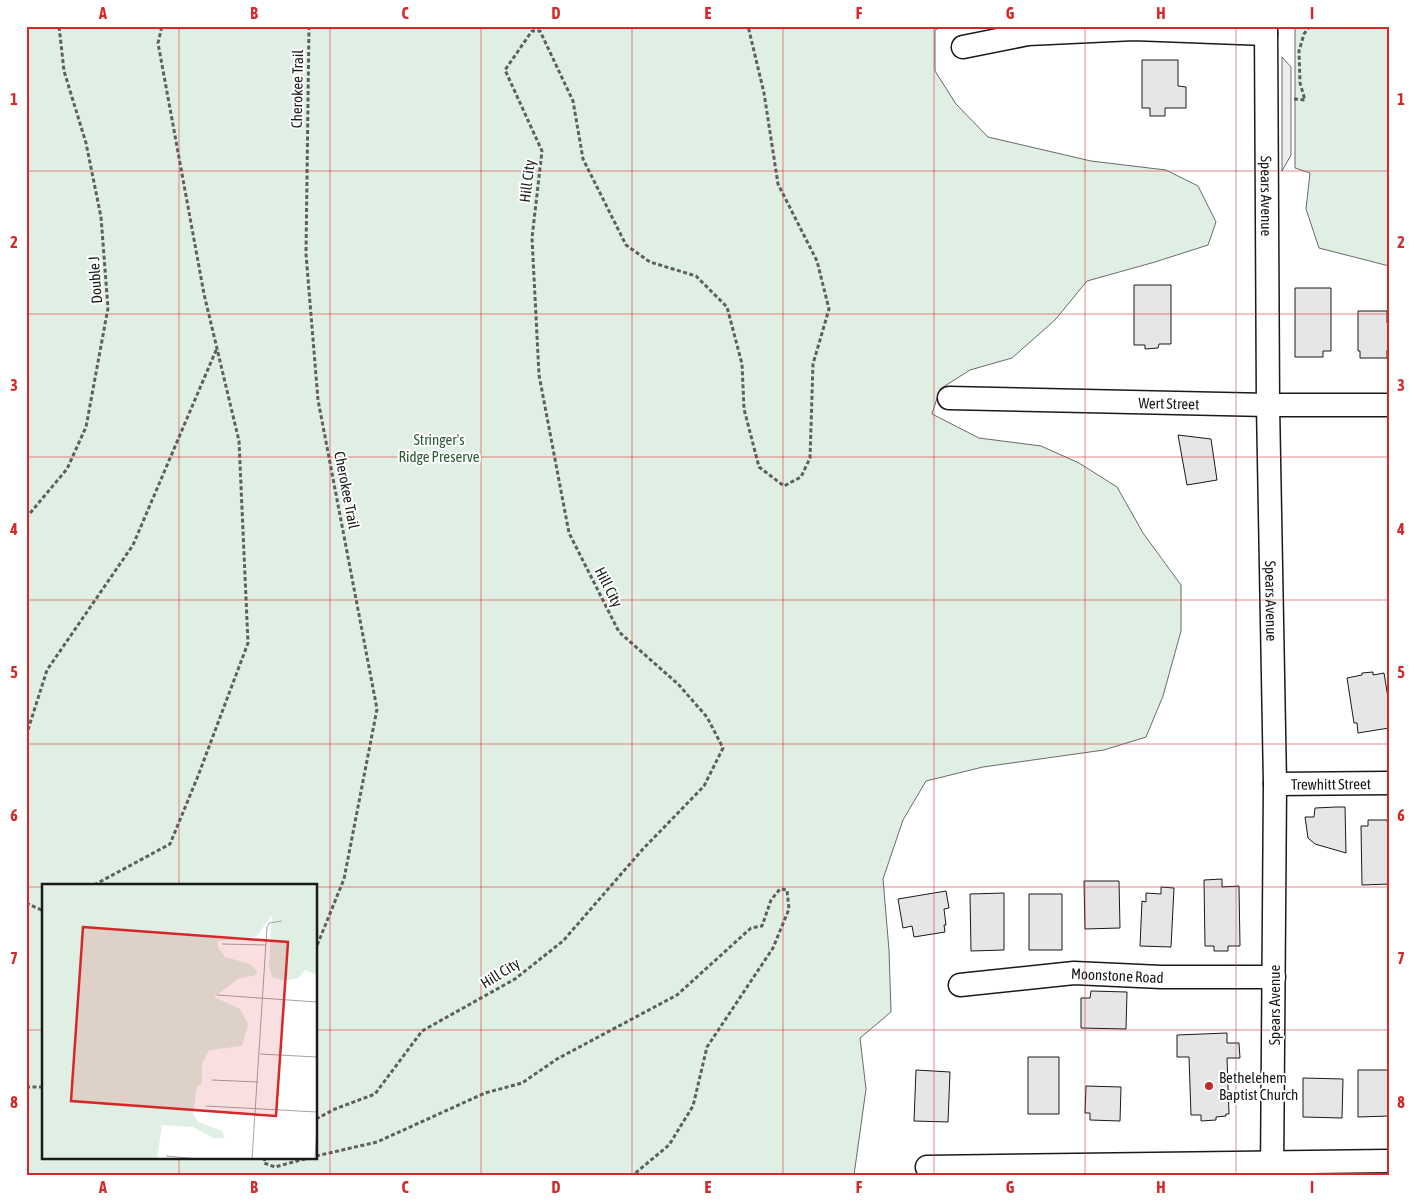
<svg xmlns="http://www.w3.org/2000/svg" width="1415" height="1201" viewBox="0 0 1415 1201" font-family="'Asap Condensed',sans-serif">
<rect width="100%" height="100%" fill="#fff"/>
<path fill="#e0efe3" stroke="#6a6a6a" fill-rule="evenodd" d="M 26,26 L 944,26 L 935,30 L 935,71 L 956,104 L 988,137 L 1091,161 L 1166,170 L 1198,186 L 1216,222 L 1208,245 L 1155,262 L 1087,281 L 1055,320 L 1012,358 L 970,370 L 940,389 L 932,414 L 979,438 L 1041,446 L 1079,463 L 1117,487 L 1143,533 L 1181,585 L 1181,631 L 1163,696 L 1146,737 L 1104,750 L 983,767 L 926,781 L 903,820 L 883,879 L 889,950 L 891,1012 L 860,1038 L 866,1089 L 854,1175 L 26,1175 ZM 44,885 L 316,885 L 316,1157 L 44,1157 Z
M 1295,26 L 1389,26 L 1389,266 L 1319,248 L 1306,209 L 1310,173 L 1295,168 Z"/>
<path fill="#ededed" stroke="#6a6a6a" d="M 1282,57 L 1291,67 L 1291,155 L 1282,171 Z"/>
<path fill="#e6e6e6" stroke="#1a1a1a" d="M 1142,60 L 1178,60 L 1178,86 L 1186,87 L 1186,108 L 1165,108 L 1165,116 L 1150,116 L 1150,108 L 1142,108 Z
M 1134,285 L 1171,285 L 1171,344 L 1159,344 L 1158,348 L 1145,349 L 1145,345 L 1134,345 Z
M 1295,288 L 1331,288 L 1331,351 L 1323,351 L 1323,357 L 1295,357 Z
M 1358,311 L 1387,311 L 1387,323 L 1389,323 L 1389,350 L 1387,350 L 1387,358 L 1360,358 L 1360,351 L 1358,351 Z
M 1178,435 L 1211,439 L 1217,480 L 1187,485 Z
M 1373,672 L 1373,675 L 1384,673 L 1389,704 L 1389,728 L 1358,733 L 1357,723 L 1354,723 L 1347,678 L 1362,675 L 1362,673 Z
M 1336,807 L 1345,807 L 1346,853 L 1315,844 L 1308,838 L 1305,817 L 1314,817 L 1315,808 Z
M 1368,820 L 1387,820 L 1388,826 L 1389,826 L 1389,884 L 1362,885 L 1361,826 L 1368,826 Z
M 1222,879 L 1222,887 L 1239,886 L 1240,946 L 1228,946 L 1228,951 L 1214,951 L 1214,946 L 1205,946 L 1204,880 Z
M 1084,881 L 1119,881 L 1120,928 L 1085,929 Z
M 1161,887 L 1174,888 L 1171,947 L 1140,946 L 1142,901 L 1146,902 L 1146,893 L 1161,894 Z
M 946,891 L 949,908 L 944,909 L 946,925 L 944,925 L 945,932 L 914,937 L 912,926 L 903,928 L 898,899 Z
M 1004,893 L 1004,950 L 971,951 L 970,894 Z
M 1029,894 L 1062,894 L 1062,950 L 1029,950 Z
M 1091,991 L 1127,992 L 1126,1029 L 1081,1028 L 1081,998 L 1090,998 Z
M 1227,1033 L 1227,1043 L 1239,1043 L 1240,1058 L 1227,1058 L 1229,1114 L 1226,1114 L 1226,1116 L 1216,1117 L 1216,1120 L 1201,1121 L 1201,1115 L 1191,1115 L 1189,1057 L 1177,1057 L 1177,1035 Z
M 1028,1057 L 1059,1057 L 1059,1114 L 1028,1114 Z
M 916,1070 L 950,1072 L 948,1122 L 914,1121 Z
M 1358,1070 L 1389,1070 L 1389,1116 L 1358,1117 Z
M 1303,1078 L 1343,1079 L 1342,1118 L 1303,1117 Z
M 1086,1086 L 1121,1087 L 1120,1121 L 1090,1120 L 1090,1113 L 1085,1113 Z"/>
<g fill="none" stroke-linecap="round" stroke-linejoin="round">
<defs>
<g id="minor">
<path id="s1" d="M 1266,26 L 1268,405 L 1275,784 L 1272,1175"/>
<path d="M 963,47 L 1028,34 L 1134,29 L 1266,34"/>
<path id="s2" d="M 949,398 L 1268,405 L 1389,405"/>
<path id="s3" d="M 1275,784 L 1389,783"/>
<path id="s4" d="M 960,985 L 1074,973 L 1161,977 L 1274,977"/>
<path d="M 927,1167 L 1389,1161"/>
</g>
</defs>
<use href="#minor" stroke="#1a1a1a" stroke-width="25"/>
<path stroke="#5f5f5f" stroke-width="3" stroke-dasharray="4 2.5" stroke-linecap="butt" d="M 309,26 L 306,254 L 318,400 L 377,709 L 344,879 L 316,948
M 1294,99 L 1305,100 L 1300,83 L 1299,51 L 1304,34 L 1310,26
M 26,518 L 67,469 L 86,427 L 108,308 L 101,217 L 86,143 L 64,71 L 59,26
M 26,736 L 47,670 L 133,545 L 217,348
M 94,885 L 170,844 L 198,776 L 248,643 L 239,441 L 204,294 L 158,43 L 162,26
M 26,903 L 44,911
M 26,1087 L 44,1087
M 316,1119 L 335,1109 L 375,1094 L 422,1031 L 515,979 L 563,941 L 642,850 L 704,786 L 723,748 L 707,717 L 678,684 L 619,632 L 569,533 L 539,375 L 532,238 L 542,151 L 505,70 L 532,31 L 540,31 L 573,101 L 583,159 L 626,245 L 650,262 L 696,276 L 727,307 L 742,364 L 744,409 L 759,467 L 784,486 L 801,477 L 810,458 L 813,364 L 829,309 L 817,261 L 778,184 L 764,93 L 748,26
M 316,1156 L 377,1142 L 485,1093 L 522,1083 L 557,1059 L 677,995 L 751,928 L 762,926 L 771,900 L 780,889 L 787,890 L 789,909 L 773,948 L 707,1047 L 693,1106 L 669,1145 L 633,1175
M 265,1157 L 264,1163 L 275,1167 L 312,1157"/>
<use href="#minor" stroke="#fff" stroke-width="22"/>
</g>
<path fill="none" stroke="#d62828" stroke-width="1" stroke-opacity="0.55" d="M 179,26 L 179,885M 330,26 L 330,1175M 481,26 L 481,1175M 632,26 L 632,1175M 783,26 L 783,1175M 934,26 L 934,1175M 1085,26 L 1085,1175M 1236,26 L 1236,1175M 26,171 L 1389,171M 26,314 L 1389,314M 26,457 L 1389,457M 26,600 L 1389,600M 26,744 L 1389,744M 26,887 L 44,887M 316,887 L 1389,887M 26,1030 L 44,1030M 316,1030 L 1389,1030M 179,1157 L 179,1175"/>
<circle fill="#c62828" stroke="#fff" stroke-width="2" cx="1209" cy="1086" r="5"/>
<g text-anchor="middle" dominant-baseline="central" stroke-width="4" stroke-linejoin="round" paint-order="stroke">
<g font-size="15" fill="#1a1a1a" stroke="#fff">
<text transform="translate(297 89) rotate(-89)">Cherokee Trail</text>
<text transform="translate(527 181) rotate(-83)">Hill City</text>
<text stroke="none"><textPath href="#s1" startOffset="170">Spears Avenue</textPath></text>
<text transform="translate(95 280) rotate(-94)">Double J</text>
<text stroke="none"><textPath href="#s2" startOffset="220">Wert Street</textPath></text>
<text transform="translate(347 490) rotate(79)">Cherokee Trail</text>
<text transform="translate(609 587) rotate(63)">Hill City</text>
<text stroke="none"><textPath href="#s1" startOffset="575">Spears Avenue</textPath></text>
<text stroke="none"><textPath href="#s3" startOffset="56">Trewhitt Street</textPath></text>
<text transform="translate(500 973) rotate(-32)">Hill City</text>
<text stroke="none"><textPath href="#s4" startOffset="158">Moonstone Road</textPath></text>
<text transform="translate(1274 1005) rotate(-90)">Spears Avenue</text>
</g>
<g font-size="15" fill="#2b5a34" stroke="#fff">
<text x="439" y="439">Stringer's<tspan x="439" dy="17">Ridge Preserve</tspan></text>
</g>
<g font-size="15" fill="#1a1a1a" stroke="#fff" text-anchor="start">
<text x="1219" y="1077">Bethelehem<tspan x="1219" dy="17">Baptist Church</tspan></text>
</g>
</g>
<g transform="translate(42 884)">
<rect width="275" height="275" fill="#fff"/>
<path d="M 0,0 L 275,0 L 275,91 L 263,86 L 256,94 L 242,97 L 230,93 L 227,81 L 230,31 L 214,53 L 176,57 L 176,63 L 183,73 L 208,80 L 215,88 L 214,91 L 196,95 L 172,113 L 198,125 L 206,140 L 200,162 L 167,166 L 160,180 L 160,199 L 155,202 L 151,230 L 156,238 L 180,247 L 183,254 L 171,254 L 151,243 L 120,241 L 115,275 L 0,275 Z" fill="#e0efe3"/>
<path fill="none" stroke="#a3a3a3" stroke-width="1" d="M 180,60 L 224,61M 175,111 L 275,118M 218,170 L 275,173M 170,196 L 216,198M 164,222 L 275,228M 124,272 L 158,275M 210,275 L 225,43 L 227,39 L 240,37M 273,275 L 275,243"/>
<path fill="#d62828" fill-opacity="0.15" stroke="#d62828" stroke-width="2.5" d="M 41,43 L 246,58 L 234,232 L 29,217 Z"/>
<rect width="275" height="275" fill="none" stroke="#1a1a1a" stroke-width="2.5"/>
</g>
<rect width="1415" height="1201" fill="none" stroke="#ffffff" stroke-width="55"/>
<rect x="28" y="28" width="1360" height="1146" fill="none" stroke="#d62828" stroke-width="2"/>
<g font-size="16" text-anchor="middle" font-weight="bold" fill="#d62828">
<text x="103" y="19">A</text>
<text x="254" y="19">B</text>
<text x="405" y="19">C</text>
<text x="556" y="19">D</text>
<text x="708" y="19">E</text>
<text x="859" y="19">F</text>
<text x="1010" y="19">G</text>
<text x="1161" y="19">H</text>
<text x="1312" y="19">I</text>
<text x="14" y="105">1</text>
<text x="1401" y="105">1</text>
<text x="14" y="248">2</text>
<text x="1401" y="248">2</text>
<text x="14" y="391">3</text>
<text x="1401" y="391">3</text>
<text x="14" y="535">4</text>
<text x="1401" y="535">4</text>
<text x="14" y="678">5</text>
<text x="1401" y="678">5</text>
<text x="14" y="821">6</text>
<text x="1401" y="821">6</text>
<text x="14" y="964">7</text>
<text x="1401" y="964">7</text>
<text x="14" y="1108">8</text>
<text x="1401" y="1108">8</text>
<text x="103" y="1193">A</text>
<text x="254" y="1193">B</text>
<text x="405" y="1193">C</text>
<text x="556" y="1193">D</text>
<text x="708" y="1193">E</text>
<text x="859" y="1193">F</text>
<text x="1010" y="1193">G</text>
<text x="1161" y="1193">H</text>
<text x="1312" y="1193">I</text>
</g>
</svg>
